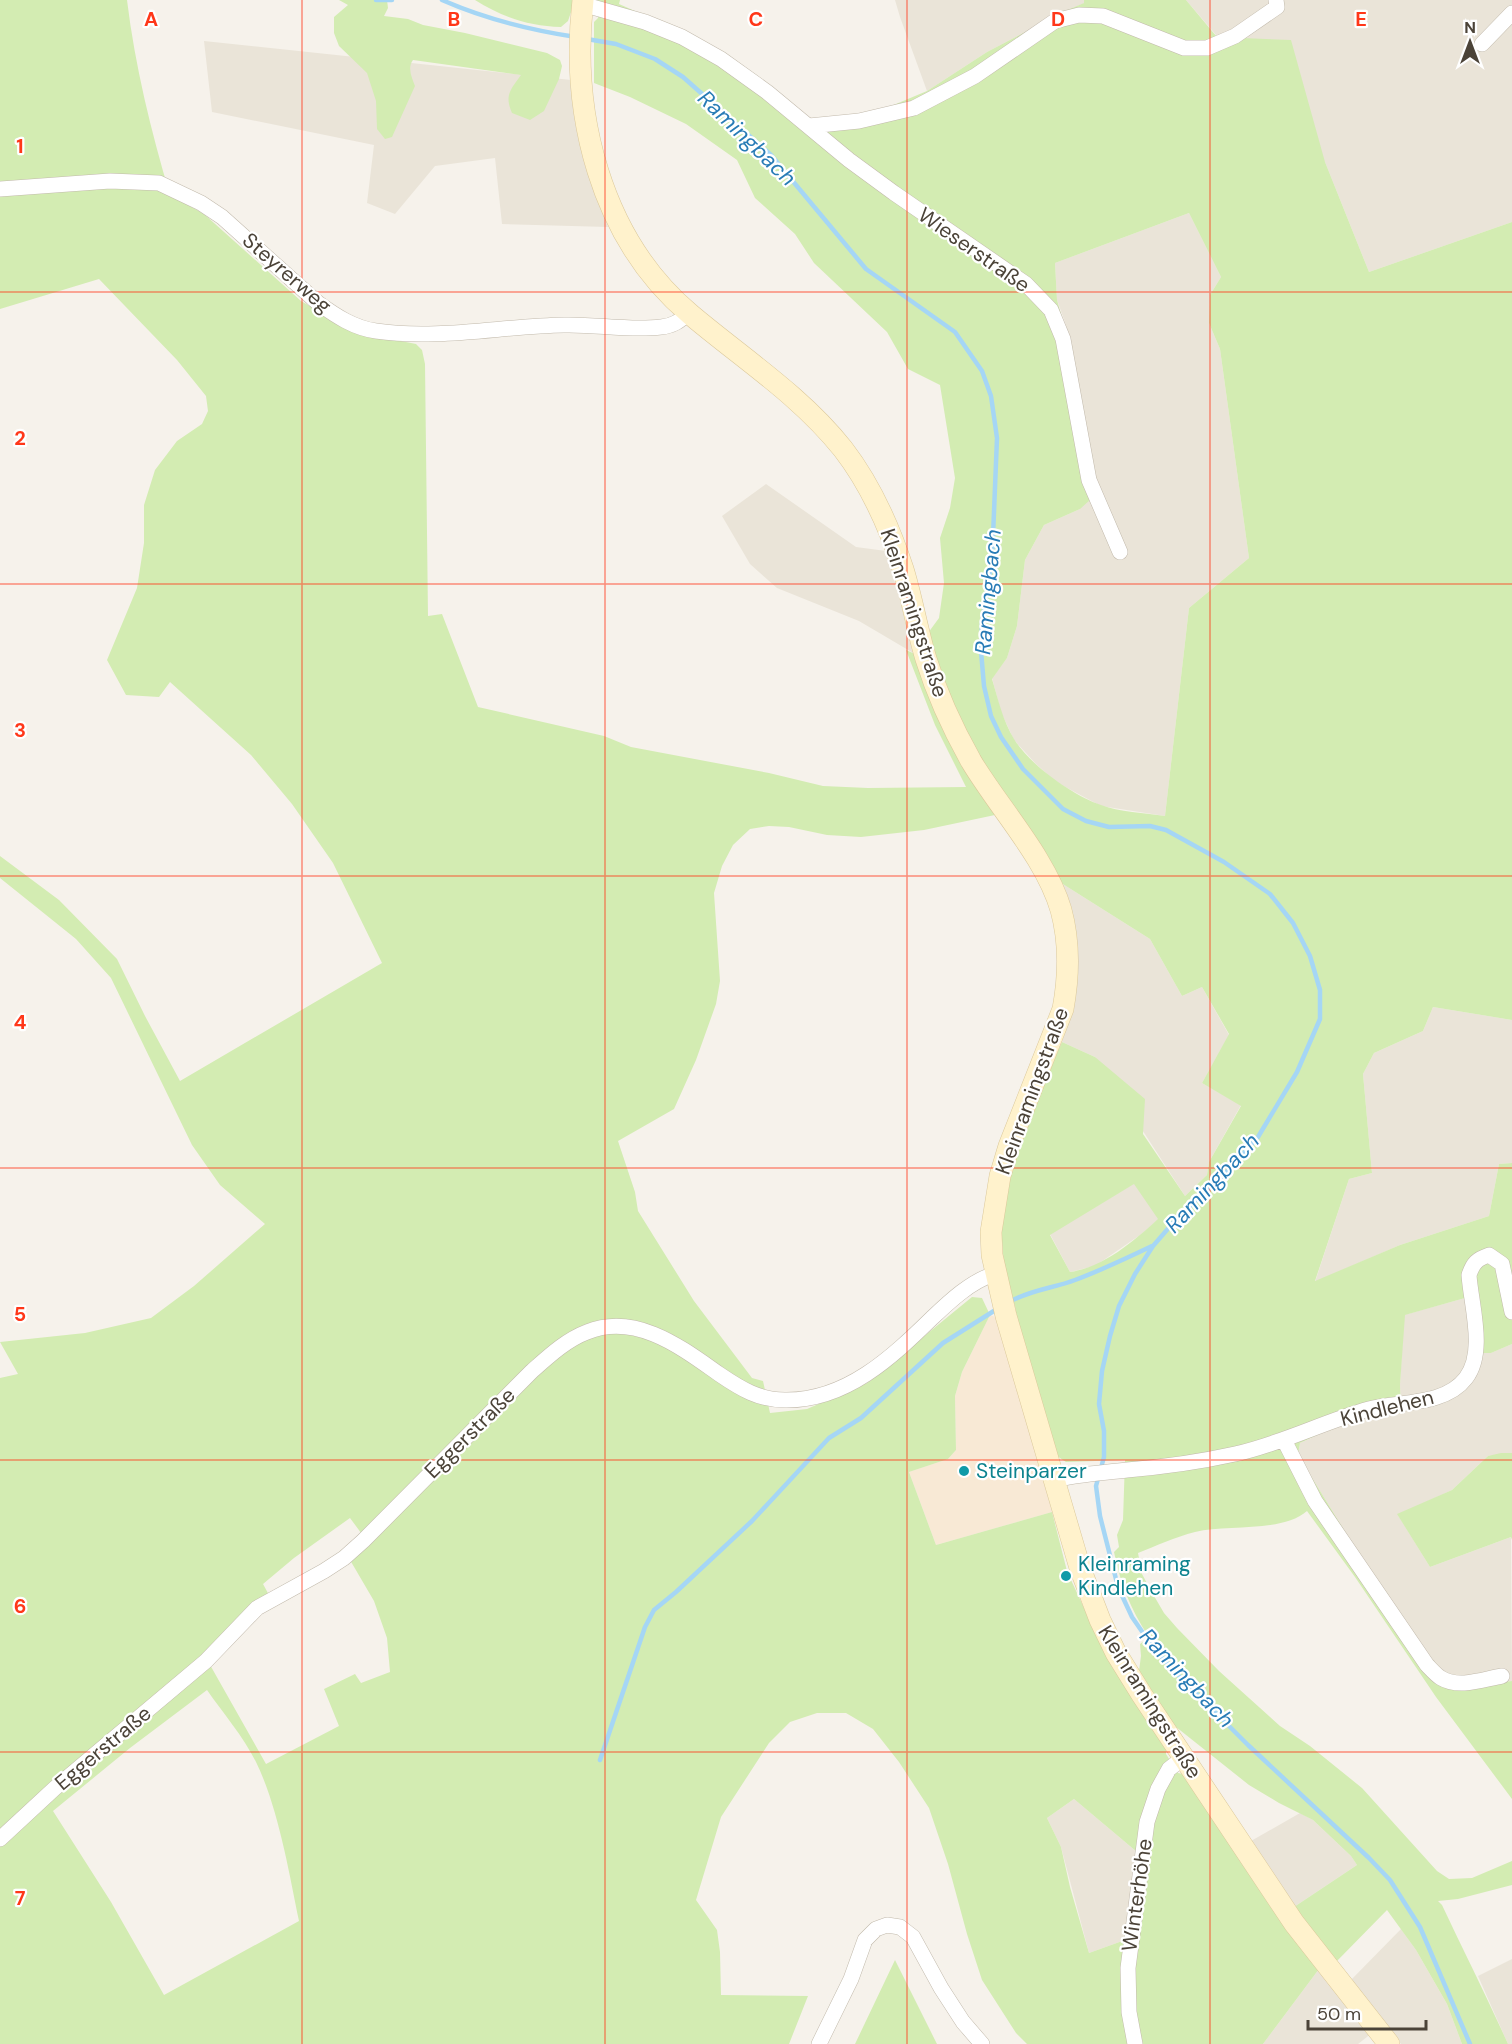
<svg xmlns="http://www.w3.org/2000/svg" width="1512" height="2044" viewBox="0 0 1512 2044" font-family="'DM Sans',sans-serif">
<rect width="100%" height="100%" fill="#f6f2eb"/>
<path fill="#eae4d8" d="M 895,0 L 1084,0 L 1085,3 L 1065,11 L 987,52 L 927,91 L 900,17 Z
M 1186,0 L 1512,0 L 1512,222 L 1369,272 L 1325,162 Z
M 204,41 L 571,80 L 583,153 L 608,227 L 502,224 L 495,158 L 435,166 L 395,214 L 367,203 L 374,145 L 212,112 Z
M 1189,213 L 1221,277 L 1210,295 L 1209,323 L 1220,349 L 1249,558 L 1189,608 L 1165,816 L 1101,806 L 1056,782 L 1036,764 L 1014,740 L 1001,712 L 992,678 L 1007,658 L 1017,626 L 1025,560 L 1044,525 L 1080,509 L 1089,451 L 1066,325 L 1057,300 L 1055,263 Z
M 766,484 L 856,547 L 886,551 L 915,654 L 859,621 L 777,588 L 750,564 L 722,516 Z
M 1058,881 L 1150,939 L 1182,996 L 1202,987 L 1229,1035 L 1202,1083 L 1241,1105 L 1209,1162 L 1207,1175 L 1185,1196 L 1095,1057 L 1062,1042 L 1071,1013 Z
M 1433,1007 L 1512,1020 L 1512,1163 L 1499,1164 L 1489,1216 L 1400,1245 L 1315,1282 L 1349,1179 L 1372,1173 L 1363,1074 L 1374,1053 L 1423,1031 Z
M 1135,1183 L 1159,1219 L 1143,1233 L 1095,1266 L 1070,1272 L 1050,1234 Z
M 1465,1298 L 1491,1353 L 1512,1344 L 1512,1453 L 1488,1456 L 1452,1490 L 1398,1515 L 1430,1567 L 1511,1537 L 1512,1681 L 1453,1688 L 1365,1564 L 1298,1455 L 1300,1443 L 1357,1417 L 1401,1408 L 1400,1385 L 1404,1315 Z
M 1074,1799 L 1137,1852 L 1125,1940 L 1089,1953 L 1061,1847 L 1047,1818 Z
M 1300,1813 L 1313,1820 L 1351,1856 L 1357,1865 L 1294,1907 L 1251,1841 Z
M 1401,1929 L 1416,1950 L 1447,2004 L 1462,2044 L 1401,2044 L 1350,1981 Z
M 1512,1959 L 1512,2044 L 1508,2044 L 1478,1976 Z
M 1319,1969 L 1372,2033 L 1358,2044 L 1263,2044 Z"/>
<path fill="#f8e9d5" d="M 990,1315 L 998,1318 L 1052,1512 L 936,1545 L 909,1472 L 948,1459 L 956,1450 L 955,1396 L 962,1372 Z"/>
<path fill="#d3ecb2" fill-rule="evenodd" d="M 0,0 L 127,0 C 135,66 151,131 170,195 L 204,214 L 301,301 L 355,332 L 416,344 L 422,350 L 425,364 L 428,616 L 442,614 L 478,707 L 604,736 L 631,747 L 769,773 L 823,786 L 868,788 L 966,787 L 935,725 L 906,650 L 915,654 L 995,815 L 924,830 L 861,837 L 827,835 L 789,827 L 769,826 L 750,829 L 733,845 L 722,866 L 714,893 L 720,981 L 716,1004 L 696,1060 L 674,1109 L 618,1141 L 635,1192 L 638,1211 L 694,1301 L 752,1378 L 763,1381 L 770,1413 L 807,1409 L 867,1383 L 972,1297 L 982,1298 L 990,1315 L 962,1372 L 955,1396 L 956,1450 L 948,1459 L 909,1472 L 936,1545 L 1052,1512 L 1067,1571 L 1061,1573 L 1065,1582 L 1071,1580 L 1091,1623 L 1166,1748 L 1166,1754 L 1178,1773 L 1183,1774 L 1319,1969 L 1263,2044 L 1027,2044 L 1016,2033 L 982,1980 L 967,1934 L 948,1864 L 929,1808 L 899,1762 L 873,1729 L 846,1713 L 817,1713 L 790,1722 L 769,1743 L 721,1817 L 696,1900 L 717,1930 L 720,1952 L 721,1995 L 808,1996 L 789,2044 L 0,2044 L 0,1378 L 18,1374 L 0,1342 L 85,1333 L 151,1318 L 194,1286 L 265,1224 L 220,1185 L 192,1145 L 111,978 L 76,939 L 0,878 L 0,856 L 59,900 L 117,959 L 145,1016 L 180,1081 L 382,963 L 333,863 L 292,804 L 251,755 L 170,682 L 159,697 L 126,695 L 107,660 L 137,588 L 144,543 L 144,505 L 155,470 L 177,441 L 202,424 L 208,411 L 206,396 L 177,360 L 99,279 L 0,309 ZM 350,1518 L 370,1545 L 350,1560 L 374,1601 L 387,1638 L 390,1672 L 361,1683 L 355,1674 L 324,1689 L 339,1726 L 266,1764 L 205,1656 L 269,1595 L 263,1584 L 294,1558 ZM 207,1690 C 223,1713 243,1736 256,1762 C 278,1807 289,1872 299,1921 L 164,1995 L 111,1902 L 53,1811 L 130,1748 ZM 1074,1799 L 1137,1852 L 1125,1940 L 1089,1953 L 1070,1887 L 1061,1847 L 1047,1818 Z
M 339,0 L 387,0 L 388,8 L 384,16 L 408,19 L 423,25 L 465,33 L 547,53 L 560,60 L 562,66 L 559,79 L 544,111 L 530,120 L 512,113 C 504,95 511,89 521,75 L 413,60 C 407,68 412,78 415,86 L 392,137 L 385,139 L 377,129 L 376,101 L 367,73 L 339,46 L 334,33 L 334,17 L 348,5 Z
M 475,0 L 575,0 L 568,21 L 561,27 C 529,26 502,17 475,0 Z
M 597,0 L 620,0 L 619,4 L 662,23 L 813,122 L 884,109 L 927,91 L 987,52 L 1065,11 L 1084,3 L 1084,0 L 1186,0 L 1217,37 L 1291,40 L 1325,162 L 1369,272 L 1512,222 L 1512,1020 L 1433,1007 L 1423,1031 L 1374,1053 L 1363,1074 L 1372,1173 L 1349,1179 L 1315,1281 L 1400,1245 L 1489,1216 L 1499,1164 L 1512,1163 L 1512,1344 L 1491,1353 L 1472,1353 L 1465,1298 L 1405,1315 L 1400,1385 L 1401,1408 L 1356,1417 L 1300,1443 L 1298,1455 L 1365,1564 L 1452,1688 L 1512,1681 L 1512,1799 L 1436,1697 L 1355,1577 L 1307,1511 C 1282,1533 1227,1524 1195,1532 C 1175,1537 1156,1546 1138,1553 L 1142,1574 L 1150,1589 L 1164,1613 L 1177,1628 L 1219,1671 L 1280,1726 L 1310,1746 L 1362,1788 L 1437,1871 L 1449,1879 L 1472,1878 L 1512,1861 L 1512,1885 L 1458,1899 L 1438,1901 L 1442,1905 C 1464,1952 1487,1997 1508,2044 L 1462,2044 L 1447,2004 L 1416,1950 L 1387,1910 L 1336,1962 L 1294,1907 L 1357,1865 L 1351,1856 L 1313,1820 L 1279,1803 L 1249,1785 L 1166,1719 L 1139,1671 L 1141,1656 L 1140,1644 L 1149,1637 C 1130,1608 1121,1585 1114,1552 L 1119,1547 L 1117,1535 L 1123,1520 L 1125,1460 L 1066,1462 L 1057,1456 L 1018,1329 L 1015,1306 L 1005,1277 L 1001,1229 L 1013,1163 L 1035,1103 L 1062,1042 L 1095,1057 L 1145,1099 L 1143,1134 L 1185,1196 L 1207,1175 L 1209,1162 L 1241,1106 L 1202,1083 L 1229,1034 L 1202,987 L 1182,996 L 1150,939 L 1058,881 L 974,750 L 949,704 L 928,633 L 939,618 L 944,583 L 940,538 L 950,508 L 955,478 L 940,385 L 908,369 L 887,332 L 814,263 L 795,234 L 755,198 L 737,160 L 686,124 L 630,97 L 594,83 L 594,22 L 598,18 ZM 1189,213 L 1221,277 L 1210,295 L 1209,323 L 1220,349 L 1249,558 L 1189,608 L 1165,816 C 1146,813 1118,812 1101,805 C 1072,795 1030,765 1014,739 C 1003,721 998,699 992,679 L 1007,658 L 1017,626 L 1025,560 L 1044,525 L 1080,509 L 1100,491 L 1089,451 L 1074,359 L 1057,300 L 1055,263 ZM 1134,1184 L 1158,1219 C 1134,1241 1104,1267 1070,1272 L 1050,1235 Z
M 1501,1453 L 1512,1453 L 1512,1540 L 1511,1537 L 1430,1567 L 1397,1514 L 1452,1490 L 1488,1456 Z
M 895,1960 L 937,2044 L 855,2044 Z"/>
<g fill="none" stroke-linecap="round" stroke-linejoin="round">
<path stroke="#a5d6f5" stroke-width="4.5" d="M 376,0 L 392,0
M 442,0 C 485,19 530,30 576,37
M 587,39 L 616,44 L 655,59 L 683,77 L 771,155 L 866,269 L 955,332 L 982,371 L 991,396 L 997,438 L 992,561 L 982,622 L 981,651 L 984,686 L 991,716 L 1001,737 L 1023,769 L 1063,809 L 1086,821 L 1109,827 L 1150,826 L 1166,830 L 1224,862 L 1270,894 L 1293,923 L 1310,956 L 1320,990 L 1320,1019 L 1297,1072 L 1258,1137 L 1224,1175 L 1179,1216 L 1153,1246 L 1135,1274 L 1119,1306 L 1110,1336 L 1102,1371 L 1099,1404 L 1104,1431 L 1104,1457 L 1096,1486 L 1100,1516 L 1118,1587 L 1132,1617 L 1150,1643 L 1173,1670 L 1248,1745 L 1369,1858 L 1390,1880 L 1420,1927 L 1470,2044
M 1009,1302 C 1030,1290 1054,1288 1075,1280 C 1102,1270 1127,1258 1152,1246
M 600,1760 L 645,1627 L 654,1610 L 676,1592 L 752,1521 L 829,1438 L 861,1418 L 943,1343 L 997,1309"/>
<defs>
<path id="street" d="M 582,4 L 645,22 L 682,37 L 721,59 L 767,92 L 849,160 L 894,193 L 1026,284 L 1051,310 L 1063,339 L 1089,480 L 1120,552
M 1482,44 L 1512,13
M 809,126 L 859,121 L 914,108 L 975,76 L 1055,21 L 1079,15 L 1103,16 L 1184,48 L 1207,48 L 1235,36 L 1277,7 L 1276,0
M 0,189 L 110,181 L 159,183 L 201,203 L 222,217 L 318,303 C 336,316 354,328 376,331 C 437,340 503,326 564,325 C 596,324 629,331 661,327 C 673,326 680,321 688,313
M 1284,1440 L 1315,1501 L 1427,1665 C 1431,1669 1436,1675 1441,1678 C 1459,1689 1484,1679 1502,1676
M 1055,1480 C 1078,1474 1103,1473 1127,1470 C 1163,1467 1199,1462 1235,1454 C 1281,1444 1323,1422 1369,1409 C 1399,1401 1445,1406 1466,1378 C 1486,1352 1471,1305 1469,1275 C 1473,1263 1477,1259 1489,1255 L 1502,1264 L 1512,1312
M 0,1839 L 55,1788 L 206,1661 L 257,1608 L 324,1571 L 344,1558 L 363,1541 L 532,1371 C 549,1356 566,1340 587,1332 C 636,1312 682,1348 719,1374 C 741,1389 759,1400 785,1400 C 846,1401 892,1357 932,1318 C 950,1301 970,1282 994,1274
M 819,2044 L 851,1979 L 865,1940 L 876,1929 L 887,1925 L 900,1927 L 913,1937 L 941,1988 L 963,2022 L 982,2044
M 1135,2044 L 1129,2012 L 1128,1968 L 1147,1822 L 1158,1789 L 1169,1769 L 1183,1758"/>
<path id="secondary" d="M 583,0 C 570,113 600,238 690,314 C 742,358 800,395 843,449 C 870,484 889,526 903,569 C 912,598 917,629 926,659 C 937,694 953,729 971,761 C 999,808 1046,858 1061,910 C 1070,943 1069,976 1063,1009 L 1009,1146 L 1000,1176 L 991,1232 L 992,1255 L 1006,1316 L 1080,1568 L 1100,1620 L 1116,1653 L 1142,1695 L 1294,1923 L 1389,2044"/>
</defs>
<use href="#street" stroke="#c2baac" stroke-width="16"/>
<use href="#secondary" stroke="#dbc89a" stroke-width="22"/>
<use href="#street" stroke="#fff" stroke-width="15"/>
<use href="#secondary" stroke="#fff2cc" stroke-width="21"/>
</g>
<path fill="none" stroke="#ff3719" stroke-width="1.5" stroke-opacity="0.55" d="M 302,0 L 302,2044M 605,0 L 605,2044M 907,0 L 907,2044M 1210,0 L 1210,2044M 0,292 L 1512,292M 0,584 L 1512,584M 0,876 L 1512,876M 0,1168 L 1512,1168M 0,1460 L 1512,1460M 0,1752 L 1512,1752"/>
<g fill="#0f9aa8" stroke="#fff" stroke-width="2">
<circle cx="964" cy="1471" r="6"/>
<circle cx="1066" cy="1576" r="6"/>
</g>
<g text-anchor="middle" dominant-baseline="central" stroke-width="4.5" stroke-linejoin="round" paint-order="stroke">
<g font-size="21" fill="#4b4338" stroke="#fff">
<text transform="translate(974 250) rotate(35)">Wieserstraße</text>
<text transform="translate(287 273) rotate(41)">Steyrerweg</text>
<text transform="translate(914 613) rotate(72)">Kleinramingstraße</text>
<text transform="translate(1032 1091) rotate(-70)">Kleinramingstraße</text>
<text transform="translate(1387 1408) rotate(-14)">Kindlehen</text>
<text transform="translate(470 1433) rotate(-45)">Eggerstraße</text>
<text transform="translate(1150 1702) rotate(58)">Kleinramingstraße</text>
<text transform="translate(103 1748) rotate(-40)">Eggerstraße</text>
<text transform="translate(1137 1895) rotate(-82)">Winterhöhe</text>
</g>
<g font-size="21" fill="#0d838f" stroke="#fff" text-anchor="start">
<text x="976" y="1471">Steinparzer</text>
<text x="1078" y="1564">Kleinraming<tspan x="1078" dy="24">Kindlehen</tspan></text>
</g>
<g font-size="22" font-style="italic" fill="#287cb6" stroke="#fff">
<text transform="translate(747 138) rotate(44)">Ramingbach</text>
<text transform="translate(988 592) rotate(-85)">Ramingbach</text>
<text transform="translate(1212 1183) rotate(-47)">Ramingbach</text>
<text transform="translate(1187 1678) rotate(47)">Ramingbach</text>
</g>
</g>
<g font-size="20" text-anchor="middle" font-weight="bold" fill="#ff3719" stroke="#fff" stroke-width="4.5" stroke-linejoin="round" paint-order="stroke">
<text x="151" y="26">A</text>
<text x="454" y="26">B</text>
<text x="756" y="26">C</text>
<text x="1058" y="26">D</text>
<text x="1361" y="26">E</text>
<text x="20" y="153">1</text>
<text x="20" y="445">2</text>
<text x="20" y="737">3</text>
<text x="20" y="1029">4</text>
<text x="20" y="1321">5</text>
<text x="20" y="1613">6</text>
<text x="20" y="1905">7</text>
</g>
<g transform="translate(1470 42)" stroke="#ffffff" stroke-width="4.5" paint-order="stroke">
<path d="M0-4.5L10 22L0 15L-10 22Z" fill="#4b4338"/>
<text y="-9" font-size="16" font-weight="bold" text-anchor="middle" fill="#4b4338">N</text>
</g>
<path d="M1308 2020v9h118v-9" fill="none" stroke="#4b4338" stroke-width="3"/>
<text x="1317" y="2020" font-size="18" fill="#4b4338" stroke="#ffffff" stroke-width="4.5" paint-order="stroke">50 m</text>
</svg>
